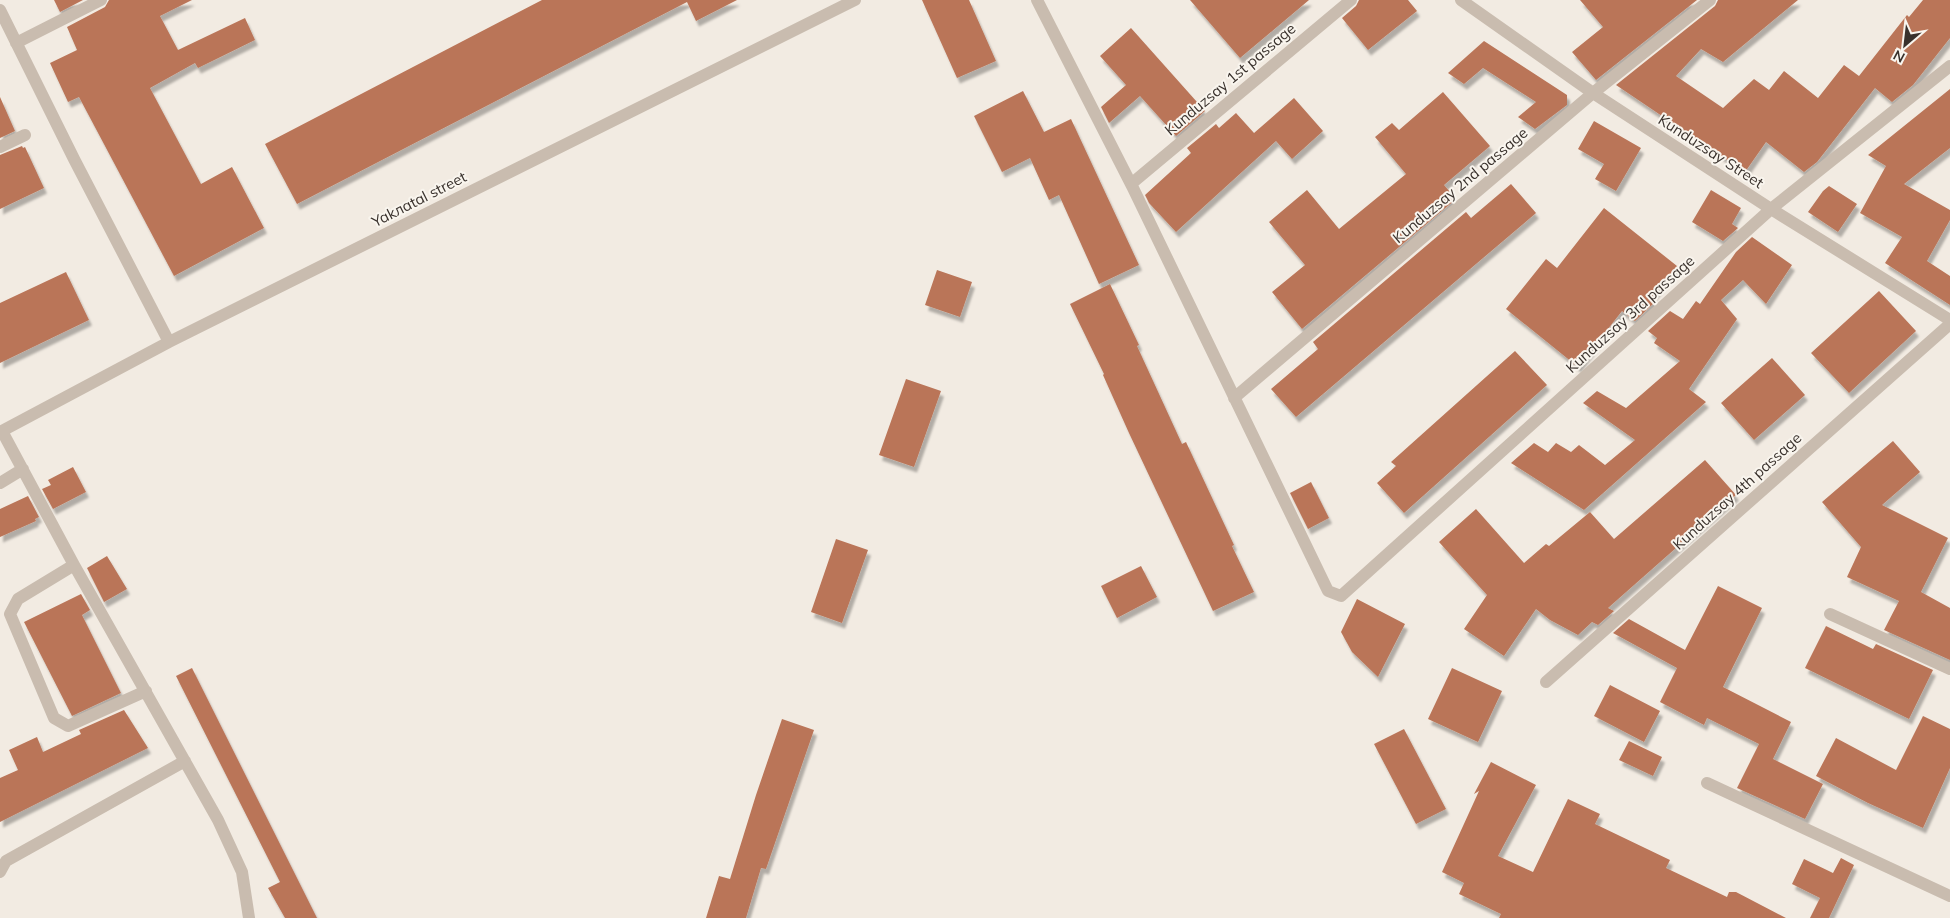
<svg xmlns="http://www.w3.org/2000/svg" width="1950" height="918" viewBox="0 0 1950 918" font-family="Mulish,sans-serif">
<defs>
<filter id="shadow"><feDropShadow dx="3" dy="5.5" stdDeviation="1" flood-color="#0004"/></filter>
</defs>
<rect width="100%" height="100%" fill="#f2ebe2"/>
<path fill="#ba7558" filter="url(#shadow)" d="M 54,0 L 83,0 L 60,12 Z
M 109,0 L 192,0 L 160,16 L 178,50 L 245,18 L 255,40 L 198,68 L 195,63 L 150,88 L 201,184 L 232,167 L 264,228 L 174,276 L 79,97 L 68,102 L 50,63 L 77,50 L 67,27 L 105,7 Z
M 542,0 L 737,0 L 696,21 L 687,2 L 297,204 L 265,144 Z
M 922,0 L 969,0 L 996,61 L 957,78 Z
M 1190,0 L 1309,0 L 1240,58 Z
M 1359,0 L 1408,0 L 1417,11 L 1368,50 L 1342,18 L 1356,6 Z
M 1580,0 L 1697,0 L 1596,80 L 1572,52 L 1603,27 Z
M 1718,0 L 1798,0 L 1723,62 L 1701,49 L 1676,76 L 1723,108 L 1754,79 L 1769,90 L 1784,71 L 1818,98 L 1844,65 L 1859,76 L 1907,15 L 1909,17 L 1923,0 L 1950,0 L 1950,38 L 1913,85 L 1892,102 L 1875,88 L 1817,162 L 1804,172 L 1766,142 L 1745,172 L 1616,85 L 1715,6 Z
M 1131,28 L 1205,111 L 1176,136 L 1140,96 L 1109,123 L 1101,107 L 1126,85 L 1100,56 Z
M 1484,41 L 1567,95 L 1567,105 L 1535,129 L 1518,117 L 1536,102 L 1483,68 L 1464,84 L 1448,73 Z
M 1950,89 L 1950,148 L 1904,184 L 1950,210 L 1950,220 L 1927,261 L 1950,276 L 1950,305 L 1885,263 L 1902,237 L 1860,213 L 1886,166 L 1868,155 Z
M 1023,91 L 1044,132 L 1071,119 L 1139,265 L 1099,284 L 1059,195 L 1049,200 L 1030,158 L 1002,172 L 974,116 Z
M 1443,92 L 1490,146 L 1444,185 L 1456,199 L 1302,329 L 1272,292 L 1305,265 L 1269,222 L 1307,190 L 1339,229 L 1406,174 L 1375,137 L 1392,123 L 1399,130 Z
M 0,97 L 15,131 L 0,138 Z
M 1294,98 L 1323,131 L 1292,159 L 1276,141 L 1176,232 L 1149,203 L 1145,195 L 1191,153 L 1187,148 L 1216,124 L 1219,128 L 1236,113 L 1254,133 Z
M 1594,121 L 1641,148 L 1616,191 L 1595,179 L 1604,164 L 1578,149 Z
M 22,146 L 23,148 L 25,147 L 44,188 L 0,209 L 0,155 Z
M 1511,184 L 1536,213 L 1296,417 L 1271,389 L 1318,349 L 1313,342 L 1466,212 L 1471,218 Z
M 1829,186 L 1857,204 L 1838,232 L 1808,212 L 1823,191 Z
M 1711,190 L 1741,208 L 1732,224 L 1738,228 L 1723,241 L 1692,222 Z
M 1604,208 L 1677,266 L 1651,298 L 1656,301 L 1635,321 L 1622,311 L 1578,367 L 1506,309 L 1546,259 L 1557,268 Z
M 1752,237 L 1792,265 L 1766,304 L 1743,280 L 1721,300 L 1737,319 L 1689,389 L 1706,402 L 1584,510 L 1511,463 L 1534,443 L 1548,452 L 1556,443 L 1571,452 L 1579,445 L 1605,465 L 1635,440 L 1583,403 L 1597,391 L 1626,408 L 1680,361 L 1654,343 L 1657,338 L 1648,331 L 1670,311 L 1683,319 L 1696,301 L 1700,304 L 1736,252 Z
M 937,270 L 972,282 L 960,317 L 925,305 Z
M 66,272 L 89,320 L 0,363 L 0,303 Z
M 1110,284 L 1139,345 L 1137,346 L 1182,444 L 1186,442 L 1234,545 L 1232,546 L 1254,592 L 1213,611 L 1129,433 L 1103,375 L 1104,374 L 1070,304 Z
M 1879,291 L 1916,331 L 1849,393 L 1811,353 Z
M 1515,351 L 1547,385 L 1404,513 L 1377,483 L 1396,466 L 1391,462 Z
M 1772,358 L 1805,395 L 1754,440 L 1721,403 Z
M 906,379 L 941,391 L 914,467 L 879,455 Z
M 1893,441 L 1920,472 L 1882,505 L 1948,538 L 1921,592 L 1950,608 L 1950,660 L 1884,630 L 1899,601 L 1847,577 L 1861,547 L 1822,502 Z
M 1705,460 L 1736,495 L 1608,608 L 1614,611 L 1598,625 L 1592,622 L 1578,635 L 1550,620 L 1536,609 L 1504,656 L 1464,629 L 1487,595 L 1439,542 L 1476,509 L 1524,563 L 1546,544 L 1549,546 L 1590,512 L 1614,539 Z
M 73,467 L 86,492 L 53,509 L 42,489 L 51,485 L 48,480 Z
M 1311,482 L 1329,518 L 1308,529 L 1290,493 Z
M 28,496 L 39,517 L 35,519 L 36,521 L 0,537 L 0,509 Z
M 836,539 L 868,550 L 842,623 L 811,612 Z
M 107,556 L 127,589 L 104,602 L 87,568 Z
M 1141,566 L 1157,597 L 1117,618 L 1101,586 Z
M 1718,586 L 1762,608 L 1723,687 L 1791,722 L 1773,759 L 1823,784 L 1805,819 L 1737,788 L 1759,744 L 1707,718 L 1704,725 L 1660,702 L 1677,668 L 1613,633 L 1629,619 L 1685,650 Z
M 81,594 L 90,610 L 82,615 L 121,693 L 72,716 L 24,622 Z
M 1357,599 L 1405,624 L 1378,677 L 1352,652 L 1341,632 Z
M 1826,626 L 1873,649 L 1876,644 L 1933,670 L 1909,719 L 1805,668 Z
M 192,668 L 317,918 L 285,918 L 268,888 L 280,882 L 176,676 Z
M 1452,668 L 1502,691 L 1478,742 L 1428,719 Z
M 1610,685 L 1660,711 L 1644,742 L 1594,716 Z
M 124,710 L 148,748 L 0,822 L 0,778 L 18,770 L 9,750 L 37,737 L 43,752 L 81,734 L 79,730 Z
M 1923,716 L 1950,729 L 1950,768 L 1923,828 L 1868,803 L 1816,776 L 1836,738 L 1896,770 Z
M 782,719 L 814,730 L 766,869 L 761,868 L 746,918 L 706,918 L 719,876 L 730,879 L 756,795 Z
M 1404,729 L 1446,809 L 1416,824 L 1374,744 Z
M 1629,741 L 1662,757 L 1653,776 L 1619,760 Z
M 1491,762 L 1536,785 L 1498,856 L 1533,872 L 1568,799 L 1600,814 L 1595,824 L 1670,860 L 1666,868 L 1727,897 L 1729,892 L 1736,892 L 1786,918 L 1499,918 L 1501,914 L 1459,894 L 1464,883 L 1442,872 L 1479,791 L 1474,794 Z
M 1841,858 L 1854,865 L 1829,918 L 1810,918 L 1820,898 L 1792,884 L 1804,859 L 1833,873 Z"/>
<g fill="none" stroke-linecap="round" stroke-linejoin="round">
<path stroke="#c9bcaf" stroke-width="12" d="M 1037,0 L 1133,188 L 1328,591 L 1341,596 L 1771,209 L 1950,66
M 1461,0 L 1593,93 L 1771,209 L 1950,320
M 0,10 L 74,159 L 169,342
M 16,43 L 101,0
M 0,147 L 25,135
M 1131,184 L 1351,0
M 1234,398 L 1593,93 L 1710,0
M 2,431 L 74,565 L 218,820 L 242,872 L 249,918
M 0,432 L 169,342 L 855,0
M 0,483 L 23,469
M 74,565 L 18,599 L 10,614 L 54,718 L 68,726 L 146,691
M 1830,614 L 1950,669
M 1546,682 L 1950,324
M 1707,783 L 1950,896
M 0,872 L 6,861 L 185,761"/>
</g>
<g text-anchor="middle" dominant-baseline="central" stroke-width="4" stroke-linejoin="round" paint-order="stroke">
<g font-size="15" fill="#39312c" stroke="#f9f5ee">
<text transform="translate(1230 79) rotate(-40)">Kunduzsay 1st passage</text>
<text transform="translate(1711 151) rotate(33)">Kunduzsay Street</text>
<text transform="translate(1460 185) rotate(-40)">Kunduzsay 2nd passage</text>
<text transform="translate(419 199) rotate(-27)">Yakлatal street</text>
<text transform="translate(1630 314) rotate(-42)">Kunduzsay 3rd passage</text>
<text transform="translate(1737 491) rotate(-42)">Kunduzsay 4th passage</text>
</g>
</g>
<g transform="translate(1905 45) rotate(208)" stroke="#f9f5ee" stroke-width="4" paint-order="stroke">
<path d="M0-4L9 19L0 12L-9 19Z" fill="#39312c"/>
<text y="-8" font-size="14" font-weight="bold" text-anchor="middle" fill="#39312c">N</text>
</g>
</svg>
